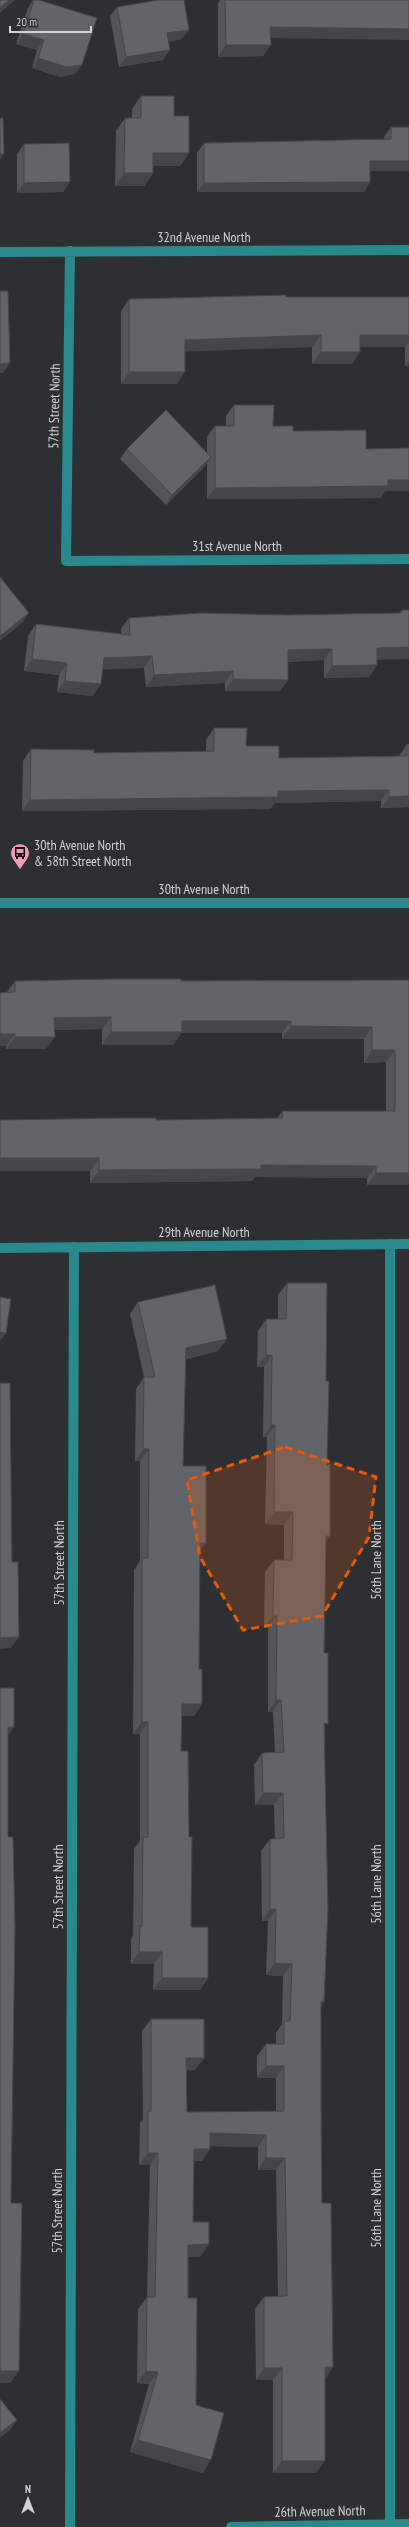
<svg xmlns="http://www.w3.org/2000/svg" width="409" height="2527" viewBox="0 0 409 2527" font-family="'PT Sans Narrow',sans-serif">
<rect width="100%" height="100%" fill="#2c3032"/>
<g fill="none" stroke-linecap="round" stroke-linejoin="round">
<path stroke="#2a898d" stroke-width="10" d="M 70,251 L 66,561 L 409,559
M 0,252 L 409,250
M 0,903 L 409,903
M 390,1244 L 390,2524
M 0,1248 L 409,1244
M 70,2527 L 74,1247
M 231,2527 L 409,2524"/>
</g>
<path fill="#535659" d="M 33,0 L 39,0 L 82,65 L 75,74 L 60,77 L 32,68 L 37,50 L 16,44 L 28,8 Z
M 220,0 L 409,0 L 270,38 L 263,56 L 218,57 L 218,4 Z
M 117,7 L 182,39 L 168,42 L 163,60 L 119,67 L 110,16 Z
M 141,96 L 174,116 L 189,153 L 180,166 L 153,166 L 153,173 L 144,186 L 115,186 L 116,131 L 125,118 L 132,118 L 132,109 Z
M 391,127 L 409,127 L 409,171 L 370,171 L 370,182 L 364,192 L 197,192 L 197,153 L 204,143 L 384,139 L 384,137 Z
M 24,144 L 70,182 L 63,192 L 17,193 L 17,154 Z
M 286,297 L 409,297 L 409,366 L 405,366 L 405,347 L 360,347 L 352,364 L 312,364 L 312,347 L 185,351 L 177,384 L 121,384 L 121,311 L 129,299 Z
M 234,405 L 273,426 L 366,449 L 408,448 L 409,446 L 409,491 L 385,491 L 380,498 L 207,499 L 207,463 L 204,467 L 166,505 L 120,459 L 127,449 L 207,452 L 207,437 L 215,426 L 226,426 L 226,416 Z
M 402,610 L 409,610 L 377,659 L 377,665 L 369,677 L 324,678 L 324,660 L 288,662 L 288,680 L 280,691 L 225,691 L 225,683 L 146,687 L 144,668 L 103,669 L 93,696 L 57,692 L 59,675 L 24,671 L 28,636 L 36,624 L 121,634 L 121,629 L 129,618 L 399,613 Z
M 214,728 L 246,746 L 279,758 L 399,756 L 407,744 L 409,807 L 381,808 L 381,801 L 275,803 L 270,809 L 22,811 L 23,761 L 31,749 L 94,753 L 206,751 L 206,740 Z
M 409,980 L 409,1185 L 367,1185 L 367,1178 L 255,1177 L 252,1181 L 90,1183 L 90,1171 L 0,1171 L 156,1120 L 277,1118 L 283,1111 L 386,1111 L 386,1062 L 364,1063 L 364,1039 L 282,1039 L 282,1033 L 181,1033 L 173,1045 L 102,1045 L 102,1029 L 54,1030 L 46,1049 L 6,1049 L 6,1046 L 0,1046 L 0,993 L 7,992 L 15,981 Z
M 287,1283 L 326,1381 L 326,1542 L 324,1653 L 325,1728 L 324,2002 L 321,2007 L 322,2203 L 325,2379 L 316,2473 L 273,2473 L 273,2380 L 256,2380 L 255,2309 L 264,2297 L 278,2296 L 276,2170 L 258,2170 L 258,2147 L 210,2146 L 210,2149 L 202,2161 L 194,2161 L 193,2222 L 209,2244 L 200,2257 L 188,2257 L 188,2298 L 196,2405 L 203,2473 L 130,2452 L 149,2384 L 137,2383 L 138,2309 L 147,2297 L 150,2165 L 139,2165 L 140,2123 L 143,2119 L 142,2031 L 151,2019 L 204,2058 L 195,2070 L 187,2070 L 187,2112 L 276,2111 L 276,2078 L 257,2078 L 257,2056 L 266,2044 L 276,2044 L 276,2033 L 282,2024 L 283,1976 L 266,1975 L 268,1921 L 262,1921 L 261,1851 L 270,1839 L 275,1839 L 274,1805 L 255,1805 L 254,1765 L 262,1753 L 275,1752 L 273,1712 L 268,1712 L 268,1628 L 264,1628 L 265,1572 L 274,1560 L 284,1560 L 284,1525 L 265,1524 L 267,1437 L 263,1437 L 264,1367 L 257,1367 L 258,1331 L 266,1319 L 278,1319 L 278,1295 Z
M 138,1302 L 218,1351 L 186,1359 L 183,1466 L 206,1543 L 200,1551 L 199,1669 L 202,1704 L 194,1716 L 182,1716 L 181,1751 L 189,1837 L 191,1927 L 208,1978 L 200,1990 L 153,1990 L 154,1964 L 131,1964 L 131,1939 L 133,1935 L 134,1849 L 140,1841 L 140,1734 L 133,1734 L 134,1570 L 140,1561 L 140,1461 L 135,1461 L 136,1389 L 144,1377 L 130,1314 Z"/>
<path fill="#444649" d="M 9,0 L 15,0 L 0,13 L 0,8 Z
M 270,27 L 409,29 L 409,40 L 262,38 Z
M 189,30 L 182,39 L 160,43 L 167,33 Z
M 23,34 L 44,40 L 37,50 L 16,44 Z
M 226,45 L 271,45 L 263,56 L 218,57 Z
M 170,50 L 163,60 L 119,67 L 126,57 Z
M 38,58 L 82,65 L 75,74 L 60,77 L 32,68 Z
M 153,153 L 189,153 L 180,166 L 144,166 Z
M 0,154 L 4,154 L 0,160 Z
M 370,161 L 409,161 L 409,171 L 363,171 Z
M 124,173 L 153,173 L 144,186 L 115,186 Z
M 70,182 L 63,192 L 17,193 L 24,183 Z
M 370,182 L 364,192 L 197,192 L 204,183 Z
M 321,335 L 312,347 L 177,352 L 185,340 Z
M 360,335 L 409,335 L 409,341 L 405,347 L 352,347 Z
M 321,352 L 360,352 L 352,364 L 312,364 Z
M 409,360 L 409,366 L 405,366 Z
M 10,363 L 3,373 L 0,373 L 0,364 Z
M 129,372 L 185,372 L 177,384 L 121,384 Z
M 211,457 L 204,467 L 166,505 L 172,495 Z
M 388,480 L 409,480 L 409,491 L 385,491 L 380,498 L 207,499 L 215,488 Z
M 29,613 L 22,623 L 0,641 L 0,636 Z
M 409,647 L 409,659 L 369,660 L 377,648 Z
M 332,649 L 324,660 L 279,662 L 288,650 Z
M 152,656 L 144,668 L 96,670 L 104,658 Z
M 32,659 L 67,663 L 59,675 L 24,671 Z
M 377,665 L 369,677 L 324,678 L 332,666 Z
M 233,671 L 225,683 L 146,687 L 154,675 Z
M 233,679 L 288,680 L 280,691 L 225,691 Z
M 65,681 L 101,684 L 93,696 L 57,692 Z
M 389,790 L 381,801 L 275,803 L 270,809 L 22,811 L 30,800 L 278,791 Z
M 409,796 L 409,807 L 381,808 L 389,797 Z
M 111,1017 L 102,1029 L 46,1030 L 54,1018 Z
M 182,1021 L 291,1021 L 282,1033 L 181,1033 L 173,1045 L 102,1045 L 111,1032 Z
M 291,1026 L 372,1027 L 364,1039 L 282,1039 Z
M 0,1034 L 15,1034 L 6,1046 L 0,1046 Z
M 15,1037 L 55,1037 L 46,1049 L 6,1049 Z
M 372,1050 L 395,1050 L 386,1062 L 364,1063 Z
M 0,1158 L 99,1158 L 90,1171 L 0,1171 Z
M 261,1165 L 376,1166 L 367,1178 L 255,1177 L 252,1181 L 90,1183 L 99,1170 Z
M 376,1173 L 409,1173 L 409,1185 L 367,1185 Z
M 0,1332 L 6,1333 L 0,1341 Z
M 227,1339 L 218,1351 L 177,1360 L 186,1348 Z
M 266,1355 L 272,1355 L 264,1367 L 257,1367 Z
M 271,1425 L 275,1425 L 267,1437 L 263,1437 Z
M 143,1449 L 149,1449 L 140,1461 L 135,1461 Z
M 274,1512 L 293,1512 L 284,1525 L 265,1524 Z
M 326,1536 L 330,1536 L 321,1548 Z
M 200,1543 L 206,1543 L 197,1555 Z
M 273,1616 L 277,1616 L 268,1628 L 264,1628 Z
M 19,1637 L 11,1648 L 0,1649 L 0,1638 Z
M 276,1700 L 281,1700 L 273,1712 L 268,1712 Z
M 182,1704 L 202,1704 L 194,1716 L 174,1716 Z
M 142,1722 L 148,1722 L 140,1734 L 133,1734 Z
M 8,1727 L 14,1727 L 5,1740 Z
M 263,1793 L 283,1793 L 274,1805 L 255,1805 Z
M 270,1909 L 276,1909 L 268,1921 L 262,1921 Z
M 139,1952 L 162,1952 L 154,1964 L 131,1964 Z
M 275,1963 L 292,1964 L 283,1976 L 266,1975 Z
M 162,1978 L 208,1978 L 200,1990 L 153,1990 Z
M 321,2002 L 324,2002 L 316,2015 Z
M 186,2058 L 204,2058 L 195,2070 L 178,2070 Z
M 266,2066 L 284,2066 L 276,2078 L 257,2078 Z
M 210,2133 L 266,2135 L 258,2147 L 202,2146 Z
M 194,2149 L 210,2149 L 202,2161 L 186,2161 Z
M 148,2153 L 158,2153 L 150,2165 L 139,2165 Z
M 266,2158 L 285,2158 L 276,2170 L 258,2170 Z
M 209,2244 L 200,2257 L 179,2257 L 188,2245 Z
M 325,2367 L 333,2367 L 325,2379 Z
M 264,2368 L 282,2368 L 273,2380 L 256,2380 Z
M 0,2371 L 19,2371 L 10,2383 L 0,2383 Z
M 146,2371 L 158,2372 L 149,2384 L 137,2383 Z
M 17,2420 L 10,2430 L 0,2438 L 0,2433 Z
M 138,2440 L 211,2460 L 203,2473 L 130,2452 Z
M 282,2461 L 325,2461 L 316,2473 L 273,2473 Z"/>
<path fill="#616468" stroke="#444649" d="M 0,0 L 9,0 L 0,8 Z
M 34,0 L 39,0 L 97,18 L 82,65 L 66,67 L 38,58 L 44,40 L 23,34 Z
M 158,0 L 184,0 L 189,30 L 167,33 L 170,50 L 126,57 L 117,7 Z
M 225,0 L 409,0 L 409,29 L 270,27 L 271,45 L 226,45 Z
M 141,96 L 174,96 L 174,116 L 189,116 L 189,153 L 153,153 L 153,173 L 124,173 L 125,118 L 141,118 Z
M 0,118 L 3,118 L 4,154 L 0,154 Z
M 391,127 L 409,127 L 409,161 L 370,161 L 370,182 L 204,183 L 204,143 L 391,139 Z
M 69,143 L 70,182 L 24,183 L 24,144 Z
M 0,291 L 8,291 L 10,363 L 0,364 Z
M 286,295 L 286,297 L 409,297 L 409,335 L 360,335 L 360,352 L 321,352 L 321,335 L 185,340 L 185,372 L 129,372 L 129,299 Z
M 234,405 L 274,405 L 273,426 L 293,426 L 293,431 L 366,430 L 366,449 L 409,448 L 409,480 L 388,480 L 388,486 L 215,488 L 215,426 L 234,426 Z
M 166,410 L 211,457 L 172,495 L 127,449 Z
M 0,577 L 29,613 L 0,636 Z
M 402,610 L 409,610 L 409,647 L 377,648 L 377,665 L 332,666 L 332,649 L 288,650 L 288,680 L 233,679 L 233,671 L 154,675 L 152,656 L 104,658 L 101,684 L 65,681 L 67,663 L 32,659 L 36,624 L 130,635 L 129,618 L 201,613 L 287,615 L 402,613 Z
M 214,728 L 247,728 L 246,746 L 279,746 L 279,758 L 407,756 L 407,744 L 409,744 L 409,796 L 389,797 L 389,790 L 278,791 L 278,797 L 30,800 L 31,749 L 94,750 L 94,753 L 214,751 Z
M 111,979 L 181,979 L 181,981 L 409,980 L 409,1173 L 376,1173 L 376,1166 L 261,1165 L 261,1169 L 99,1170 L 99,1158 L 0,1158 L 0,1120 L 118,1118 L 156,1118 L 156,1120 L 282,1118 L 283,1111 L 395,1111 L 395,1050 L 372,1050 L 372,1027 L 291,1026 L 291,1021 L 182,1021 L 182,1032 L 111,1032 L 111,1017 L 54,1018 L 55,1037 L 15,1037 L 15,1034 L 0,1034 L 0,993 L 15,992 L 15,981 Z
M 287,1283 L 327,1283 L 326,1381 L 329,1381 L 327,1465 L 330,1465 L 330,1536 L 326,1536 L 324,1653 L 328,1653 L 328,1724 L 324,1723 L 328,1909 L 324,2002 L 321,2002 L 321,2112 L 322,2203 L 331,2203 L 333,2367 L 325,2367 L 325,2461 L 282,2461 L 282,2368 L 264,2368 L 264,2297 L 287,2296 L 285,2158 L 266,2158 L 266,2135 L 210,2133 L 210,2149 L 194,2149 L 193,2222 L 209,2222 L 209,2244 L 188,2245 L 188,2298 L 197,2298 L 196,2405 L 224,2413 L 211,2460 L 138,2440 L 158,2372 L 146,2371 L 147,2297 L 155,2297 L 158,2153 L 148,2153 L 148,2111 L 151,2111 L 151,2019 L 204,2019 L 204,2058 L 186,2058 L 187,2112 L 284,2111 L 284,2066 L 266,2066 L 266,2044 L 284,2044 L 284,2021 L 290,2021 L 292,1964 L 275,1963 L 276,1909 L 270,1909 L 270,1839 L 284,1838 L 283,1793 L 263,1793 L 262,1753 L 284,1752 L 281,1700 L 276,1700 L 277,1616 L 273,1616 L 274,1560 L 292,1560 L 293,1512 L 274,1512 L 275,1425 L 271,1425 L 272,1355 L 266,1355 L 266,1319 L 286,1319 Z
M 215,1285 L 227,1339 L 186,1348 L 183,1466 L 206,1466 L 206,1543 L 200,1543 L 199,1669 L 202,1669 L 202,1704 L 182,1704 L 181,1751 L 188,1751 L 189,1837 L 192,1837 L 191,1927 L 208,1927 L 208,1978 L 162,1978 L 162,1952 L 139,1952 L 140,1926 L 142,1927 L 143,1837 L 148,1837 L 148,1722 L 142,1722 L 142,1558 L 148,1558 L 149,1449 L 143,1449 L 144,1377 L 155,1377 L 138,1302 Z
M 0,1297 L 11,1299 L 6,1333 L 0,1332 Z
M 0,1383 L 10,1383 L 12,1562 L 18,1562 L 19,1637 L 0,1638 Z
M 0,1688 L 14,1688 L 14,1727 L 8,1727 L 8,1837 L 13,1837 L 15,1927 L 11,2203 L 22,2203 L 19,2371 L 0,2371 Z
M 0,2399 L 17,2420 L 0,2433 Z"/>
<path fill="#e8590c" fill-opacity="0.2" stroke="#e8590c" stroke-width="3" stroke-dasharray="8 5" stroke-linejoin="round" d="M 285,1447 L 376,1477 L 369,1537 L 322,1616 L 243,1630 L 200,1557 L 187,1480 Z"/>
<defs>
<symbol id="bus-pin" viewBox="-11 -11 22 30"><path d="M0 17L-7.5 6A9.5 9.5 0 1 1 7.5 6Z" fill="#f09ab6" stroke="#2c3032"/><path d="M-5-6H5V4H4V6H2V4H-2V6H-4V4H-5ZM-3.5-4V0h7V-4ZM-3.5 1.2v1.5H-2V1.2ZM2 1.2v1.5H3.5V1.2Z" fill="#111"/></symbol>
</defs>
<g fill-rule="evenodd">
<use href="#bus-pin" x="9" y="842" width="22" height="30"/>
</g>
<g text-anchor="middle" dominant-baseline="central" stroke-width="3" stroke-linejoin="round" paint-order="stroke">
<g font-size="14" fill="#d0d3d4" stroke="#2c3032">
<text x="204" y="237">32nd Avenue North</text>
<text transform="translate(54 406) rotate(-89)">57th Street North</text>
<text x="237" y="546">31st Avenue North</text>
<text x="204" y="889">30th Avenue North</text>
<text x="204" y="1232">29th Avenue North</text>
<text transform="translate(376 1560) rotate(-90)">56th Lane North</text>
<text transform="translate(59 1563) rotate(-90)">57th Street North</text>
<text transform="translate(376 1884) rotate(-90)">56th Lane North</text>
<text transform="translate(58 1887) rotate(-90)">57th Street North</text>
<text transform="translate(376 2208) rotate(-90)">56th Lane North</text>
<text transform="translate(57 2211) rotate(-90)">57th Street North</text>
<text transform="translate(320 2511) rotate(-1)">26th Avenue North</text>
</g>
<g font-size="14" fill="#d0d3d4" stroke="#2c3032" text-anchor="start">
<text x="34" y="845">30th Avenue North<tspan x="34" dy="16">&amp; 58th Street North</tspan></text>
</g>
</g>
<g transform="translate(28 2499)" stroke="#2c3032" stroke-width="3" paint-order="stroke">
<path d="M0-3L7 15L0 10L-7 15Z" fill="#d0d3d4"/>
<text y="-6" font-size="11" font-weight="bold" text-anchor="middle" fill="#d0d3d4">N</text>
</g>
<path d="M10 26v6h81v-6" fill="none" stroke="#d0d3d4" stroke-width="2"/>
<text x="16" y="26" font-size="12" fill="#d0d3d4" stroke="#2c3032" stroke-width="3" paint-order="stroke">20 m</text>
</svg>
